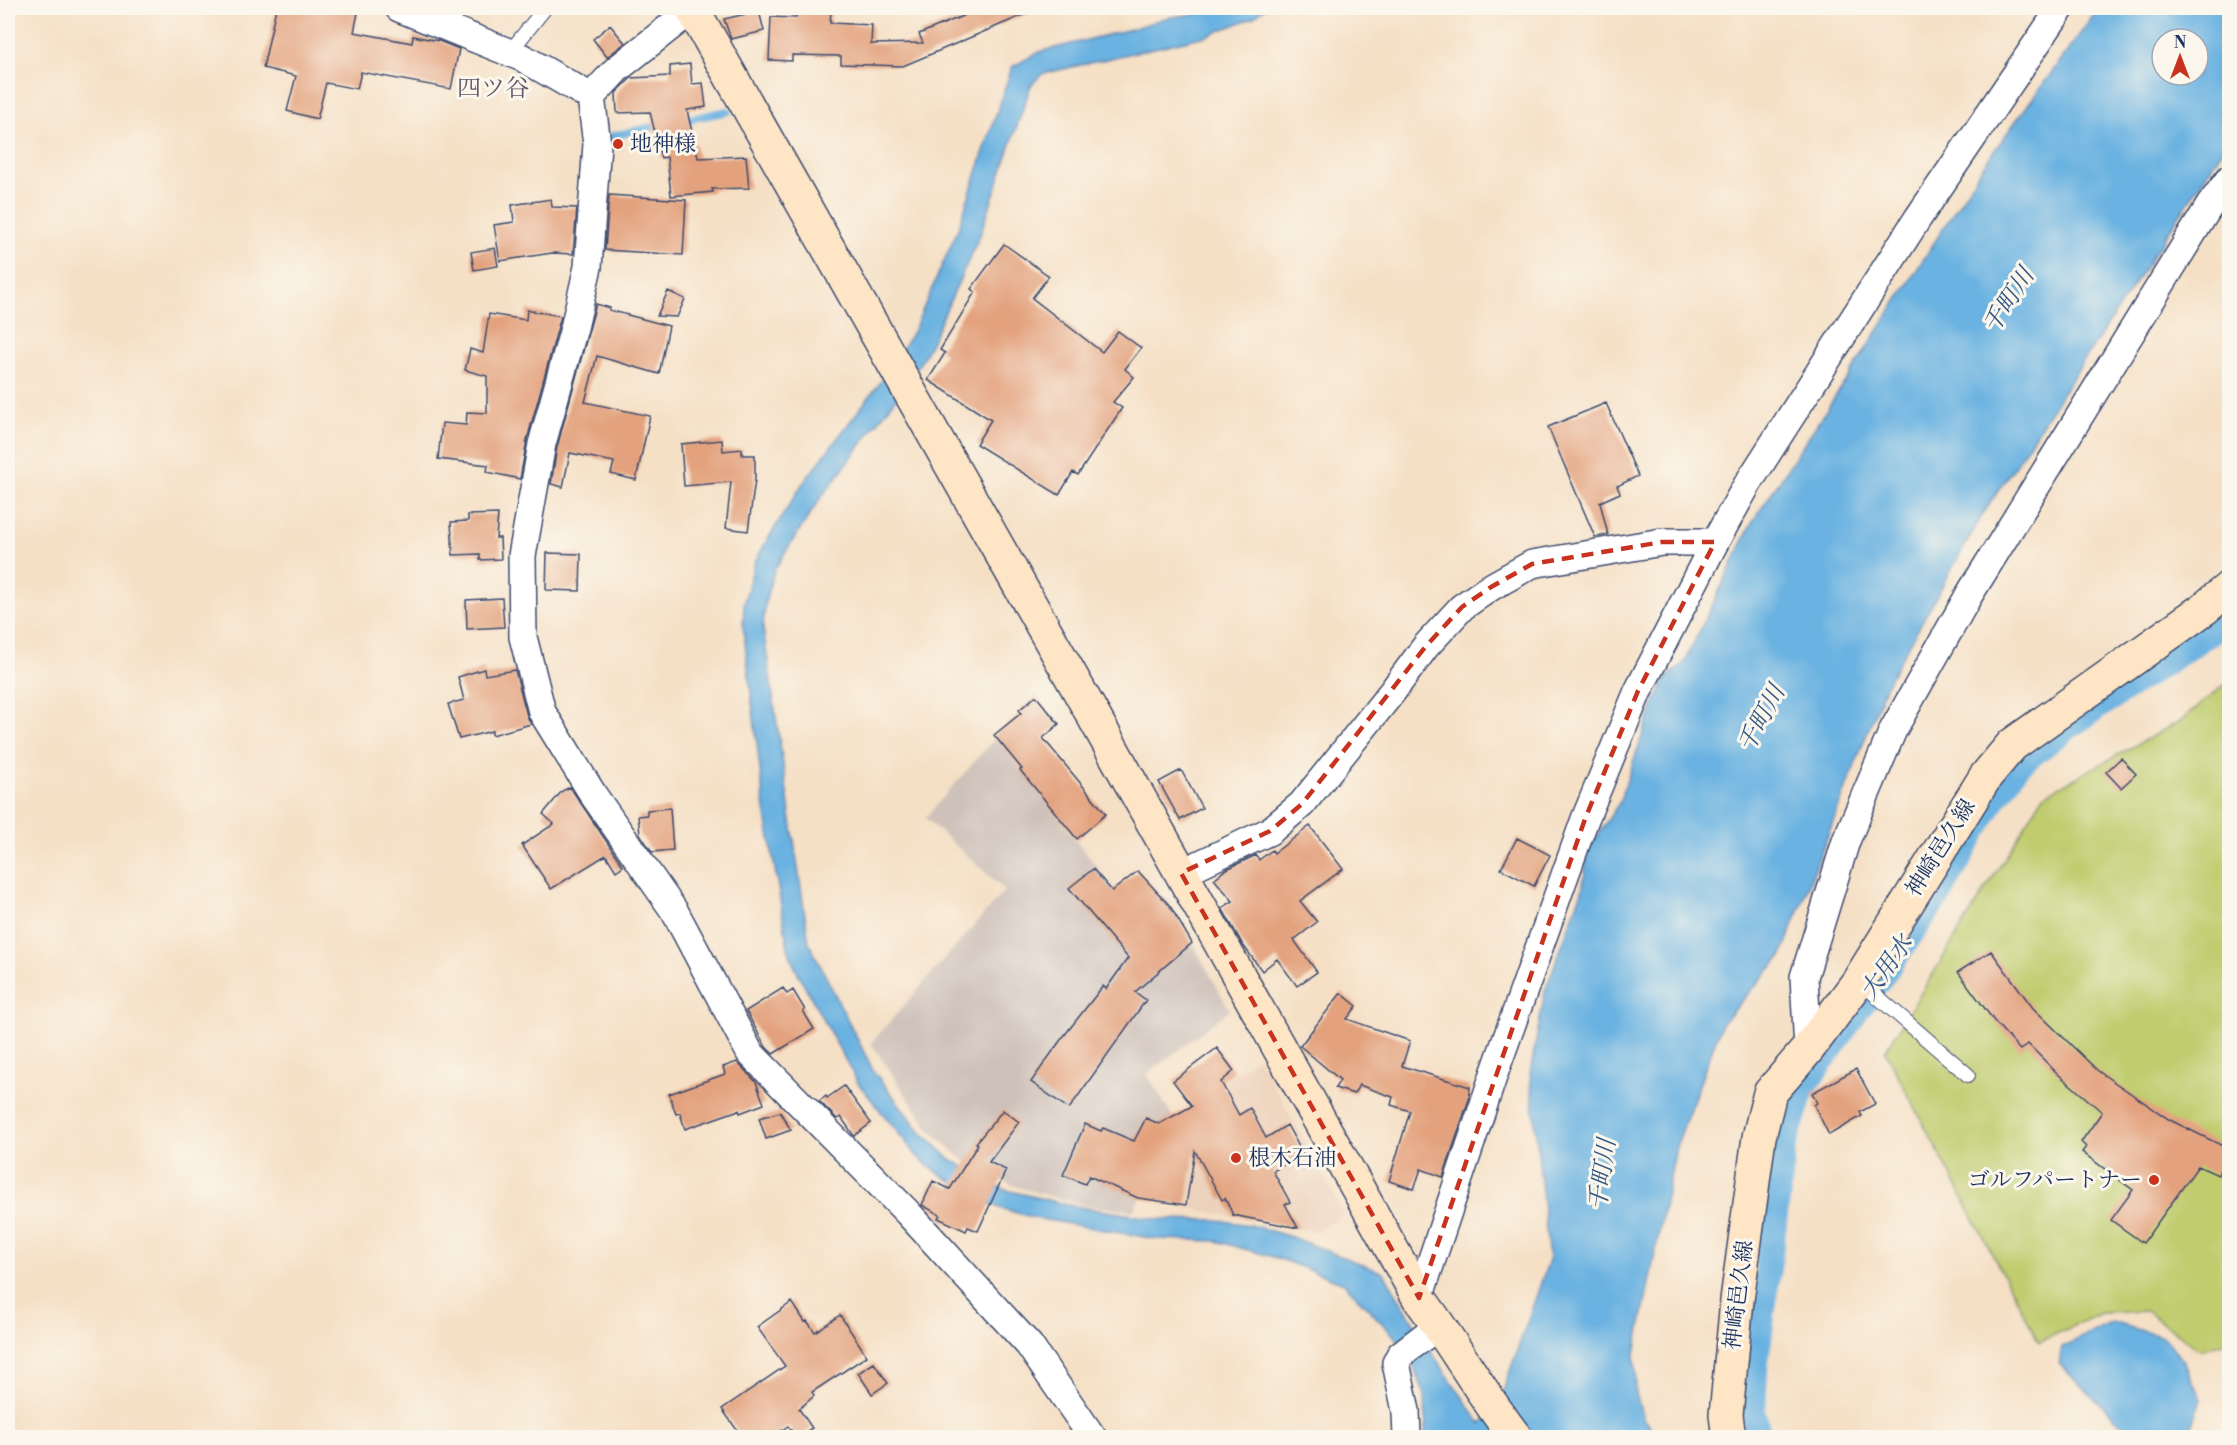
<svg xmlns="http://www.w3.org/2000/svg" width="2237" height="1445" viewBox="0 0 2237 1445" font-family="'Libre Bodoni','Noto Serif JP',serif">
<rect width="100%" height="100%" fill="#fbf7ec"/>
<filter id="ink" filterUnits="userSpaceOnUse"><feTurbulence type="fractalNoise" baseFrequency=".0167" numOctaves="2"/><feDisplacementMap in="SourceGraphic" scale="12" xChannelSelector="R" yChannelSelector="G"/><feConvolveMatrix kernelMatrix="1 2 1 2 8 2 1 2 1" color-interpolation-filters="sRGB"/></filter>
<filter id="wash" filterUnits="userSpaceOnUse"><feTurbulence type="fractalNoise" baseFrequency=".008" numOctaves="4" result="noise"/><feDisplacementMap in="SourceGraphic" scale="24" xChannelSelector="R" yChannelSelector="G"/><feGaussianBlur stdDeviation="1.35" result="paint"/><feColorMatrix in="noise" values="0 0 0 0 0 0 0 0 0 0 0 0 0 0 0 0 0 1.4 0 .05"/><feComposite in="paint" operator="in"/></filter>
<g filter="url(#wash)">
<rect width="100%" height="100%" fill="#f5e0c6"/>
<path fill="#edd2bb" d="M 1258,1057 L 1345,1214 L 1316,1232 L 1144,1200 L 1173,1117 Z"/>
<path fill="#cec1ba" d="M 996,737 L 1141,924 L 1167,898 L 1230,1010 L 1147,1074 L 1172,1116 L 1134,1211 L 1083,1205 L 1017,1187 L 981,1171 L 962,1159 L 930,1130 L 871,1043 L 1005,890 L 925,818 Z"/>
<path fill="#c0cc6e" stroke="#6e7e66" stroke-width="1.5" d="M 2229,681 L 2230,1332 L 2226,1342 L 2200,1350 L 2147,1311 L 2101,1313 L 2039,1342 L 1885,1051 L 2044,795 L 2180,721 Z"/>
<path fill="#6ab2e1" stroke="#4270a0" stroke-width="1.5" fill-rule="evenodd" d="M 1221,8 L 1265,8 L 1254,17 L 1206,36 L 1042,74 L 1031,85 L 980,235 L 931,343 L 914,374 L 820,499 L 784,554 L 774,571 L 769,588 L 765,605 L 763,628 L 809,943 L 874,1072 L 921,1132 L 949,1158 L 983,1179 L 1006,1190 L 1073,1206 L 1158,1219 L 1217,1220 L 1250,1225 L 1291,1237 L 1384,1273 L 1430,1350 L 1481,1424 L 1503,1391 L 1549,1260 L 1530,1074 L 1545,991 L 1582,891 L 1588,850 L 1619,803 L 1651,711 L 1666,678 L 1684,663 L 1753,521 L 1860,359 L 1983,166 L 2099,8 L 2229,8 L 2229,140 L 1983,514 L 1885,687 L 1781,957 L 1722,1023 L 1676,1147 L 1635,1354 L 1636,1394 L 1644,1420 L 1659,1437 L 1426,1437 L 1425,1395 L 1412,1363 L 1397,1339 L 1344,1283 L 1280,1259 L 1217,1241 L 1156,1239 L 1035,1218 L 1000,1208 L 974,1196 L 928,1166 L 917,1156 L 858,1083 L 795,968 L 788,948 L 764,803 L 743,626 L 744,604 L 749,583 L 755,562 L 766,542 L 801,486 L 882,380 L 913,332 L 958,229 L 1012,67 L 1039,52 L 1135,28 L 1165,18 L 1200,13 ZM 2162,39 L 2198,39 L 2198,75 L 2162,75 Z
M 2112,1322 L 2163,1337 L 2183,1361 L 2201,1399 L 2191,1426 L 2159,1435 L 2128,1431 L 2059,1364 L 2062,1347 Z"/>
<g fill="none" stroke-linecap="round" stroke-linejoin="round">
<path stroke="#6ab2e1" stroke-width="8" d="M 680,121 L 728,111
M 612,136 L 662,125"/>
<path stroke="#6ab2e1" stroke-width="26" d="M 1758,1438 L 1753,1409 L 1755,1369 L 1784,1145 L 1802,1089 L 1939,894 L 1989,806 L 2019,764 L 2069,726 L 2205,636 L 2230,615"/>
</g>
<g id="blocks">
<path fill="#e3a17d" d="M 276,8 L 353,8 L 352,12 L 358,13 L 354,32 L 412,43 L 413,36 L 439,41 L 459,49 L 451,89 L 361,72 L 357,89 L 326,83 L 317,119 L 287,111 L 296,76 L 263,68 Z
M 982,8 L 1040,8 L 903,66 L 841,64 L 841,56 L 792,55 L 792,61 L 769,60 L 771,17 L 796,18 L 797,11 L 831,11 L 830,23 L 872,25 L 871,44 L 923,43 L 919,34 Z
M 759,11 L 764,31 L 731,39 L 724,19 Z
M 610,25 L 625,43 L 607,57 L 593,39 Z
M 690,64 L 692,84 L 703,83 L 706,107 L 687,110 L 698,158 L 746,156 L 749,188 L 712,189 L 713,192 L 671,196 L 667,157 L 661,158 L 650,112 L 617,113 L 616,93 L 631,78 L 670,76 L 670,66 Z
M 609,195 L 686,200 L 683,255 L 605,250 Z
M 551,199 L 552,207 L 577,208 L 573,254 L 552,253 L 500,261 L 494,225 L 514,222 L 512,205 Z
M 1004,244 L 1049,276 L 1032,298 L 1102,352 L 1118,331 L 1141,348 L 1125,369 L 1134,377 L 1113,402 L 1122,408 L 1078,475 L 1073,472 L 1059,495 L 976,444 L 991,420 L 928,380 L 945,353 L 940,350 L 975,292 L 971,289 Z
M 495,248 L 498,266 L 474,270 L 471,252 Z
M 668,291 L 685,299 L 677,317 L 657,316 Z
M 596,304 L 610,308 L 609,310 L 669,326 L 659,374 L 597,356 L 585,402 L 650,416 L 636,480 L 611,474 L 614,462 L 570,453 L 563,487 L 551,484 L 557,447 Z
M 527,310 L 561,316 L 527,440 L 520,479 L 487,472 L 488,465 L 438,459 L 442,423 L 466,425 L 467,412 L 487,413 L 487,376 L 465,370 L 470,349 L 483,353 L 489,314 L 526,320 Z
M 1606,403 L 1638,476 L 1617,486 L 1620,493 L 1600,502 L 1608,535 L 1595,537 L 1548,427 Z
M 722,440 L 723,451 L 742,449 L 742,455 L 755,455 L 755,480 L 748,531 L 726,528 L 731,482 L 684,486 L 681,444 Z
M 498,514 L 496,538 L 500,538 L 501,559 L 480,560 L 480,554 L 453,555 L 451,522 L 468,521 L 468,515 Z
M 547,553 L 581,554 L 580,591 L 546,590 Z
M 502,598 L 504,627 L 467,629 L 466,600 Z
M 484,669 L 485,675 L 515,670 L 527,716 L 531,724 L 492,735 L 492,731 L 459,739 L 448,704 L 464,700 L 458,677 Z
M 1036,696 L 1059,724 L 1043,738 L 1106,814 L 1077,839 L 1020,770 L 1022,769 L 994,735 L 1021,713 L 1019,710 Z
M 2121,758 L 2136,774 L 2121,788 L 2106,772 Z
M 1181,770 L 1202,808 L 1180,820 L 1159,782 Z
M 570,787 L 623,866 L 616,871 L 606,855 L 551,889 L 522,845 L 554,824 L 543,814 L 562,791 Z
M 670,808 L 673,850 L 652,852 L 640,834 L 638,816 L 647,815 L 647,810 Z
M 1310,826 L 1343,869 L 1300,901 L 1317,922 L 1294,940 L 1317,972 L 1297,986 L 1277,959 L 1262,971 L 1243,945 L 1222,908 L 1233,901 L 1214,879 L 1225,870 L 1256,855 L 1259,860 L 1272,850 L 1274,853 Z
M 1517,838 L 1550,855 L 1534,886 L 1501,869 Z
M 1093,869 L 1112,891 L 1138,871 L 1170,906 L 1192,943 L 1135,992 L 1146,1000 L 1069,1109 L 1031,1082 L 1060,1041 L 1103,986 L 1106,989 L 1128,958 L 1069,888 Z
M 1991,951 L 2033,1008 L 2098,1071 L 2170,1120 L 2229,1149 L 2218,1175 L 2198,1166 L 2143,1243 L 2111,1220 L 2133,1190 L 2082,1152 L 2086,1147 L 2081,1142 L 2102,1112 L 2058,1074 L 2028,1044 L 2020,1050 L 1994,1021 L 1958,972 Z
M 783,988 L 787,994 L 793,990 L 805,1010 L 803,1011 L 814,1029 L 773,1054 L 766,1047 L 746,1011 Z
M 1341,993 L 1357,1006 L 1347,1019 L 1410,1041 L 1402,1066 L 1470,1087 L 1469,1099 L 1443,1177 L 1421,1169 L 1414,1189 L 1389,1181 L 1410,1111 L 1391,1105 L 1393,1097 L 1359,1085 L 1354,1094 L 1335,1088 L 1340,1080 L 1300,1046 Z
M 1217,1048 L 1234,1071 L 1221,1082 L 1239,1115 L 1250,1108 L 1266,1138 L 1287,1125 L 1303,1154 L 1273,1171 L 1290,1202 L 1285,1204 L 1298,1228 L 1233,1215 L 1225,1198 L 1222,1200 L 1195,1151 L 1186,1205 L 1138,1198 L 1089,1176 L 1085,1184 L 1063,1175 L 1085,1124 L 1101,1131 L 1103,1128 L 1134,1141 L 1146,1118 L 1159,1124 L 1192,1106 L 1173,1081 Z
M 737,1062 L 756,1082 L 764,1104 L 740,1113 L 739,1110 L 685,1129 L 680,1113 L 676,1114 L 669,1094 L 725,1074 L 723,1067 Z
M 1856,1069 L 1875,1104 L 1860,1112 L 1862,1116 L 1829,1135 L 1814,1105 L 1817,1103 L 1812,1093 Z
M 844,1086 L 871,1123 L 854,1136 L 841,1117 L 837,1119 L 819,1101 L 826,1096 L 827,1098 Z
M 1003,1110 L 1019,1122 L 989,1162 L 1006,1170 L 978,1231 L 968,1227 L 966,1231 L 938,1218 L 940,1215 L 922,1205 L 933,1181 L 950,1189 L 978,1144 L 976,1143 Z
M 780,1112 L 791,1130 L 766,1139 L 759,1118 Z
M 792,1302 L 805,1322 L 807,1321 L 815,1332 L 840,1315 L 867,1356 L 812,1392 L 814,1396 L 799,1409 L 812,1428 L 798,1437 L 796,1437 L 788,1426 L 772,1437 L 742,1437 L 722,1409 L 785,1366 L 757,1327 Z
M 874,1363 L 888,1383 L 872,1394 L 858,1373 Z"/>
</g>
</g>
<g filter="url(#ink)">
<use href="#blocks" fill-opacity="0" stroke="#3c4a6e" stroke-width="1.5"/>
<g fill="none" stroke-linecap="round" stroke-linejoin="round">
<defs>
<path id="lane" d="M 509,53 L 545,8
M 1858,982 L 1864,985 L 1968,1075"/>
<path id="street" d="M 399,8 L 523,58 L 591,97
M 694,8 L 617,69 L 591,97 L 597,144 L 588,267 L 574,328 L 542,444 L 522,556 L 523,637 L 542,712 L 594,796 L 675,912 L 750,1053 L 908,1213 L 1029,1345 L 1093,1438
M 1181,873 L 1270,831 L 1302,804 L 1392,692 L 1426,646 L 1462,607 L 1491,587 L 1532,564 L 1662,542 L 1715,542
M 1808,1049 L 1804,977 L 1846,841 L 1893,730 L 1969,595 L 2210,205 L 2230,178
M 1419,1298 L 1494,1074 L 1585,819 L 1638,691 L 1715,542 L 1747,485 L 1918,218 L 2061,8
M 1407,1438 L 1406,1411 L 1396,1363 L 1400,1355 L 1439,1325"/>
<path id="secondary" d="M 692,8 L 1089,708 L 1419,1298 C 1453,1343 1481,1393 1516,1438
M 1729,1438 L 1726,1415 L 1737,1300 L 1759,1137 L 1770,1093 L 1808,1049 L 1858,982 L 1986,776 L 2012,745 L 2205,608 L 2230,587"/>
</defs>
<use href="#lane" stroke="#3c4a6e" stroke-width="16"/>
<use href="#street" stroke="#3c4a6e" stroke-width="30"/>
<use href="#secondary" stroke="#3c4a6e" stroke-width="36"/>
<use href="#lane" stroke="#fff" stroke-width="14"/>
<use href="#street" stroke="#fff" stroke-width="27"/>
<use href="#secondary" stroke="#fde5c5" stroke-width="33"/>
</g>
</g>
<path fill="none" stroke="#c8321e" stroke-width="4.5" stroke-dasharray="12 8" stroke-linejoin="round" d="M 1662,542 L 1715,542 L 1638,691 L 1585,819 L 1419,1298 L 1181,873 L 1270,831 L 1302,804 L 1426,646 L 1462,607 L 1491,587 L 1532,564 Z"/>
<g fill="#c8321e" stroke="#fbf7ec" stroke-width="2">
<circle cx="618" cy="144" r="6"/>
<circle cx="1236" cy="1158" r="6"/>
<circle cx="2154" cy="1180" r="6"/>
</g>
<g text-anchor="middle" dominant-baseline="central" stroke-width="6" stroke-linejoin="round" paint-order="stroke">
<g font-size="22" fill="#1b2f5e" stroke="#fbf7ec" text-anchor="start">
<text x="630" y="144">地神様</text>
<text x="1248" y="1158">根木石油</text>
<text x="2142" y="1180" text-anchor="end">ゴルフパートナー</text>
</g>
<g font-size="22" fill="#1b2f5e" stroke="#fbf7ec">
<text transform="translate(1941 848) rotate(-58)">神崎邑久線</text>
<text transform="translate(1739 1295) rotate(-83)">神崎邑久線</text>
</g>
<g font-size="24" fill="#615769" stroke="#fbf7ec">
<text x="493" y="89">四ツ谷</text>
</g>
<g font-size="24" font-style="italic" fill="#335685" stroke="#fbf7ec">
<text transform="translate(2009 301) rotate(-57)">千町川</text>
<text transform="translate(1762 719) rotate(-62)">千町川</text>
<text transform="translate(1887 968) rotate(-55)">大用水</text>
<text transform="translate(1603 1175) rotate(-82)">千町川</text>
</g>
</g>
<rect width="2237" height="1445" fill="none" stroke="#fbf7ec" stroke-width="30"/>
<g transform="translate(2180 57)"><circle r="28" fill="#fbf7ec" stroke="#a1a7b3" stroke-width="1.5"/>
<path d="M0-4.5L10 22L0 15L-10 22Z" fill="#c8321e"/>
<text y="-9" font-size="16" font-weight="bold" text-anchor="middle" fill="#1b2f5e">N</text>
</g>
</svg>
